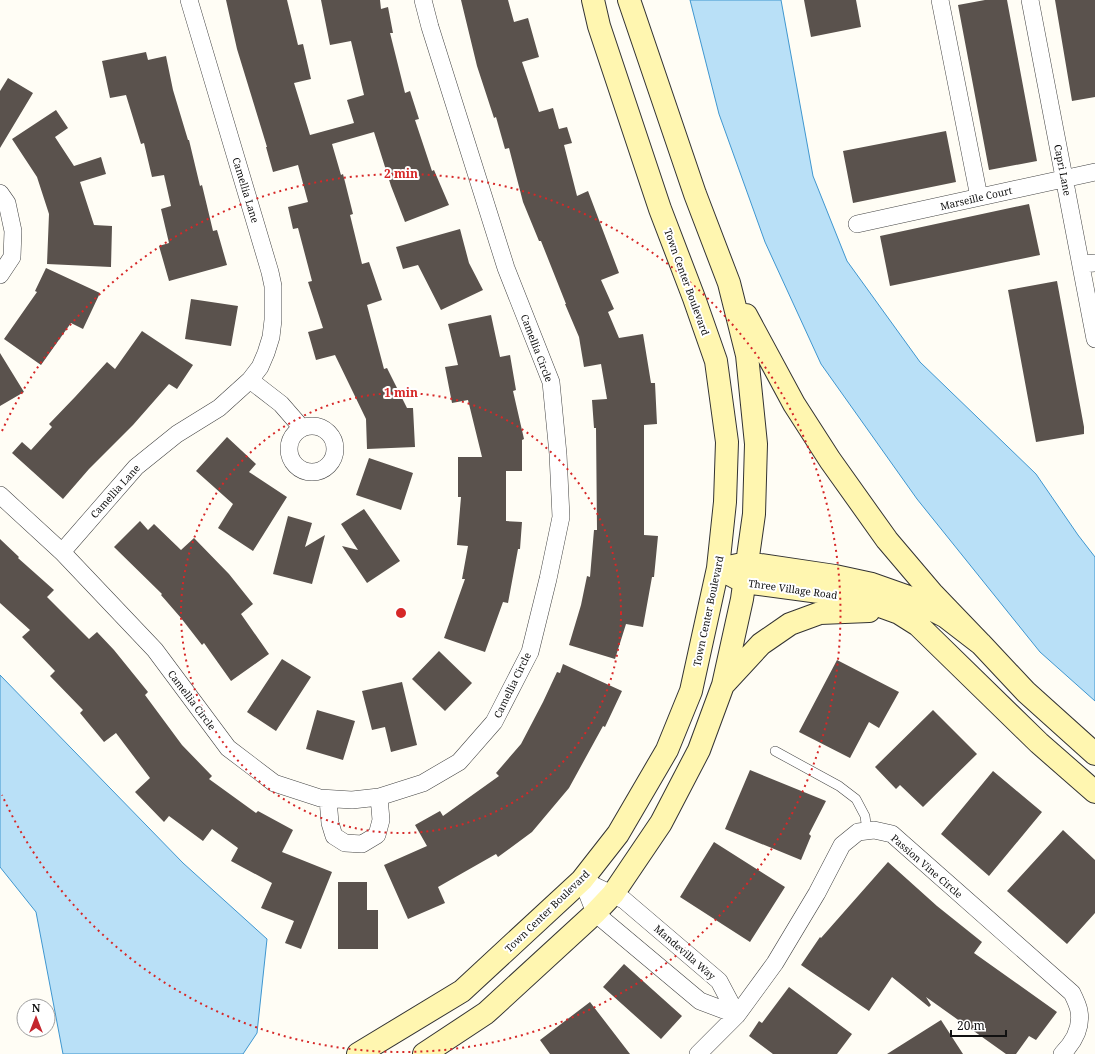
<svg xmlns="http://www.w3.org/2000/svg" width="1095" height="1054" viewBox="0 0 1095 1054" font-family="'Noto Serif',serif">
<rect width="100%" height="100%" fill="#fffdf5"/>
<path fill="#b9e0f7" stroke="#3f96cf" d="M 690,0 L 781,0 L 813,176 L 847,261 L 920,362 L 1036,474 L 1078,535 L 1095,557 L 1095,701 L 1040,652 L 917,499 L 821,364 L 765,242 L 719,114 Z
M 0,675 L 183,863 L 267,939 L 257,1033 L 243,1054 L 63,1054 L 36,912 L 0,867 Z"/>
<path fill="#5a524d" d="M 226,0 L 287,0 L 298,45 L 303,44 L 311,79 L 294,83 L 310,135 L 354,123 L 347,100 L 364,95 L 351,41 L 330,45 L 321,0 L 380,0 L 381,9 L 388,7 L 393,33 L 390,33 L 405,93 L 410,91 L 419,119 L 415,120 L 432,171 L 434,170 L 449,205 L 405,222 L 391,186 L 374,132 L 332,144 L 341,175 L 343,174 L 353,214 L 350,215 L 362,264 L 369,262 L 382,300 L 367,305 L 384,369 L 387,368 L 407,408 L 413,408 L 415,447 L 367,449 L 366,419 L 335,355 L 316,360 L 308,332 L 323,328 L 308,282 L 312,281 L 298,228 L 293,229 L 288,207 L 308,202 L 298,165 L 273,172 L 266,147 L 267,147 L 237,49 Z
M 461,0 L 508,0 L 514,22 L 528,18 L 539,57 L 522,62 L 539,112 L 553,108 L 559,129 L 567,127 L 572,143 L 564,145 L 577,196 L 588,191 L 619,273 L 601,280 L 614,309 L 608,312 L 619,338 L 643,334 L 651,383 L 655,383 L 657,424 L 644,425 L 644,535 L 658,536 L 654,577 L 652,577 L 643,627 L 626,624 L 615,659 L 569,645 L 581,605 L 587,576 L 590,577 L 594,530 L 597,530 L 596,428 L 594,428 L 592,400 L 607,399 L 601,364 L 584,367 L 579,337 L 565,304 L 566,304 L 541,241 L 539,241 L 523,202 L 509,148 L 505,149 L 496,117 L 494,118 L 477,66 Z
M 804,0 L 856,0 L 861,27 L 811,37 Z
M 985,0 L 1007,0 L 1037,161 L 989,170 L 958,5 Z
M 1055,0 L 1095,0 L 1095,97 L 1072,101 Z
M 146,52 L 148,60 L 166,56 L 173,90 L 188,140 L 189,140 L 200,186 L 202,185 L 213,231 L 217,230 L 227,265 L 169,281 L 159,246 L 169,243 L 161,209 L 171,206 L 164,175 L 152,177 L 144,143 L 141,144 L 126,95 L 110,98 L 102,61 Z
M 8,78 L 33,93 L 0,148 L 0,91 Z
M 56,110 L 68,128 L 55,137 L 74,166 L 101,157 L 106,174 L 80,182 L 94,225 L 112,226 L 111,267 L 47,264 L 49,214 L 37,177 L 12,139 Z
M 946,131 L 956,182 L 853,203 L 843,151 Z
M 1029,204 L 1040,255 L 890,286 L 880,236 Z
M 460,229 L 469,263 L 483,290 L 441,310 L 418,265 L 403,269 L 396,247 Z
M 46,268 L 100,293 L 83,329 L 71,323 L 41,365 L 4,339 L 37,292 L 35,291 Z
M 1057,281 L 1084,427 L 1084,434 L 1036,442 L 1008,290 Z
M 191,299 L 238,306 L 231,346 L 185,339 Z
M 491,315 L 500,357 L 510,355 L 516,390 L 513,391 L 524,439 L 522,440 L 522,471 L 506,471 L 506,521 L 522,522 L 520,549 L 518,549 L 508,603 L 503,602 L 485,652 L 444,638 L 465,579 L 462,579 L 468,546 L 457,545 L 461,497 L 458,497 L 458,457 L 482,457 L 468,400 L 452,403 L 445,367 L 458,365 L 448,324 Z
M 142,331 L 193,365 L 177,389 L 169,384 L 133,425 L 89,469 L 63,499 L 12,453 L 22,442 L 31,450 L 52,427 L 49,424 L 75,397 L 107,362 L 115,369 Z
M 0,353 L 24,392 L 0,406 Z
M 227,437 L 256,464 L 249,472 L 287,497 L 253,551 L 218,528 L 233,504 L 196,471 Z
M 369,458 L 413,473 L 401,510 L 356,495 Z
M 364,509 L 400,561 L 367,583 L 342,546 L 358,550 L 341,524 Z
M 288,516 L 312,523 L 305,547 L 325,535 L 312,584 L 273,574 Z
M 140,521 L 148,530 L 154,524 L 181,550 L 194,538 L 229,574 L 253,604 L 241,614 L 269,654 L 231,681 L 204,643 L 202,645 L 181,618 L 161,595 L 162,594 L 114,547 Z
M 0,539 L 19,557 L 18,558 L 54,590 L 47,597 L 89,639 L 97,632 L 114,650 L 148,692 L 145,695 L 182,745 L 212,776 L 209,779 L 256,813 L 258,811 L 293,830 L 282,852 L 332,872 L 301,949 L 285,943 L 294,921 L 261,908 L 272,883 L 231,861 L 238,848 L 212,829 L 203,841 L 169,816 L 164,822 L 135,792 L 150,778 L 116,733 L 104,742 L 80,713 L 83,710 L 50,676 L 55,671 L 22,637 L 30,630 L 0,603 Z
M 439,651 L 472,683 L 445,711 L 412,679 Z
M 282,659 L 311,677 L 276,731 L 247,712 Z
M 837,660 L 899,692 L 879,728 L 869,722 L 850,758 L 799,732 Z
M 563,664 L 622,691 L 605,727 L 603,726 L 569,788 L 532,832 L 498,857 L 496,854 L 438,887 L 445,903 L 408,919 L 384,865 L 427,846 L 415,825 L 440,811 L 443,816 L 499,776 L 496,773 L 521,744 L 543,702 L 557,672 L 560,673 Z
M 402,682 L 417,745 L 391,752 L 385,727 L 372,730 L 362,691 Z
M 317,710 L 355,721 L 343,760 L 306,749 Z
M 933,710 L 977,754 L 923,807 L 900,785 L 896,789 L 875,767 Z
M 750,770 L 826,801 L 809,834 L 811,836 L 801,860 L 725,829 Z
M 993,771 L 1042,812 L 989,876 L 941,834 Z
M 1063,830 L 1095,860 L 1095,913 L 1067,944 L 1007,891 Z
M 714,842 L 785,887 L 750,942 L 680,897 Z
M 888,862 L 937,906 L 982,942 L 974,953 L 1057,1012 L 1036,1040 L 1029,1036 L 1016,1054 L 1006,1054 L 926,997 L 931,1005 L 929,1007 L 892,977 L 869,1011 L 801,965 L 820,937 L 821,938 Z
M 338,882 L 367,882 L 367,910 L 378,910 L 378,949 L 338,949 Z
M 624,964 L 682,1016 L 661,1039 L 603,987 Z
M 789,987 L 852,1034 L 837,1054 L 773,1054 L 749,1036 L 759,1021 L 762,1023 Z
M 590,1002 L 630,1054 L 550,1054 L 540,1040 Z
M 941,1020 L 963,1054 L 887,1054 Z"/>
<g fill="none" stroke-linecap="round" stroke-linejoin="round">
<defs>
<path id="lane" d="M 775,751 L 839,786 L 856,799 L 865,816 L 867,831"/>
<path id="street" d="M 940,0 L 979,197
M 1030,0 L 1095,339
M 0,193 L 7,203 L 13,231 L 12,257 L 0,275
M 857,224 L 1095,172
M 1081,264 L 1095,263
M 250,380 L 281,404 L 301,427
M289 449a23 23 0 1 1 46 0a23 23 0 1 1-46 0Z
M 0,495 L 62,552 L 155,650 L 228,748 L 274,783 L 320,798 L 352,800 L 379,797 L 423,783 L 459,762 L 494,722 L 530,652 L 548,579 L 561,517 L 558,454 L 551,382 L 506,268 L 430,27 L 423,0
M 62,552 L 136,467 L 177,434 L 219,408 L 250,380 L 260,367 L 266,353 L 271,337 L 273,320 L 273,286 L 270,272 L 189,0
M 328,799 L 330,823 L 334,836 L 345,843 L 362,844 L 377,835 L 381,820 L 379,797
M 582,880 L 624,900 L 719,981 L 737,1015 L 700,1001 L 595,913 Z
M 698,1054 L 737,1015 L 775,963 L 817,893 L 842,845 L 858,832 L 874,830 L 892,834 L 1072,993 C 1075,999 1078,1005 1079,1011 C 1082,1028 1073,1043 1062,1054"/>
<path id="secondary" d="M 746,315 L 794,404 L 830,460 L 887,540 L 932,593 L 981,644
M 733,566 L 747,563 L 835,576 L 872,584 L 906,596 L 946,617 L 981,644 L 1026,692 L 1095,754
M 731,575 L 744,582 L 827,593 L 866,601 L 899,613 L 918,625 L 1039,743 L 1095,792
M 724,684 L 761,644 L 790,624 L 820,613 L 869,611
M 358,1054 L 462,991 L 582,880 L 618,834 L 667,750 L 691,691 L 718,568 L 725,502 L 727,442 L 716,361 L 694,298 L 660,209 L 599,26 L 593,0
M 424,1054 L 486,1013 L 595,913 L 613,894 L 661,823 L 699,750 L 723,685 L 742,599 L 754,514 L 756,444 L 747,355 L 729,283 L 695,194 L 629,0"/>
</defs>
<use href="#lane" stroke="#444" stroke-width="10"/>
<use href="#street" stroke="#444" stroke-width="18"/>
<use href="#secondary" stroke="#333" stroke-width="24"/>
<use href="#lane" stroke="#fff" stroke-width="9"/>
<use href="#street" stroke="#fff" stroke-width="17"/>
<use href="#secondary" stroke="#fff6b0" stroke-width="22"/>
</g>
<g fill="none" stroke="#d62828" stroke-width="2" stroke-dasharray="2 4">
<circle cx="401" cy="613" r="220"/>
<path d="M2 431A439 439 0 1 1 2 795"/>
</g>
<g text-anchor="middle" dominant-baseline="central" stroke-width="4" stroke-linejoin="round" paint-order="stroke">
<g font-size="10" fill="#111" stroke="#fff">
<text transform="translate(1063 170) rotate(79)">Capri Lane</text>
<text transform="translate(246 190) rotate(73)">Camellia Lane</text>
<text transform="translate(976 198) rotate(-13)">Marseille Court</text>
<text transform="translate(687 282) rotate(70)">Town Center Boulevard</text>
<text transform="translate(537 348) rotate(69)">Camellia Circle</text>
<text transform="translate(115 491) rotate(-48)">Camellia Lane</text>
<text transform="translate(793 589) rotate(8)">Three Village Road</text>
<text transform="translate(708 611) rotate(-78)">Town Center Boulevard</text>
<text transform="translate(512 685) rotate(-64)">Camellia Circle</text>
<text transform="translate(192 700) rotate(53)">Camellia Circle</text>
<text transform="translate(927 866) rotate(41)">Passion Vine Circle</text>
<text transform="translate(547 911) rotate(-44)">Town Center Boulevard</text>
<text transform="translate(685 952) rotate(41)">Mandevilla Way</text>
</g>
</g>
<circle cx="401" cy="613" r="6" fill="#d62828" stroke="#fff" stroke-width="2"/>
<g font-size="12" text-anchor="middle" font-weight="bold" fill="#d62828" stroke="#fff" stroke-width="4" stroke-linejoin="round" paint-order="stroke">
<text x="401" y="178">2 min</text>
<text x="401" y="397">1 min</text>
</g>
<g transform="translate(36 1018)"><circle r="19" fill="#ffffff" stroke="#a0a0a0"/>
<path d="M0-3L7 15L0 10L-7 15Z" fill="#c4262e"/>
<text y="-6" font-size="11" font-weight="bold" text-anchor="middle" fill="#111111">N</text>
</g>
<path d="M951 1030v6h55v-6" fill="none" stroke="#111111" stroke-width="2"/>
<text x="957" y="1030" font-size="12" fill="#111111" stroke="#ffffff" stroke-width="3" paint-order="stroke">20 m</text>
</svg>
